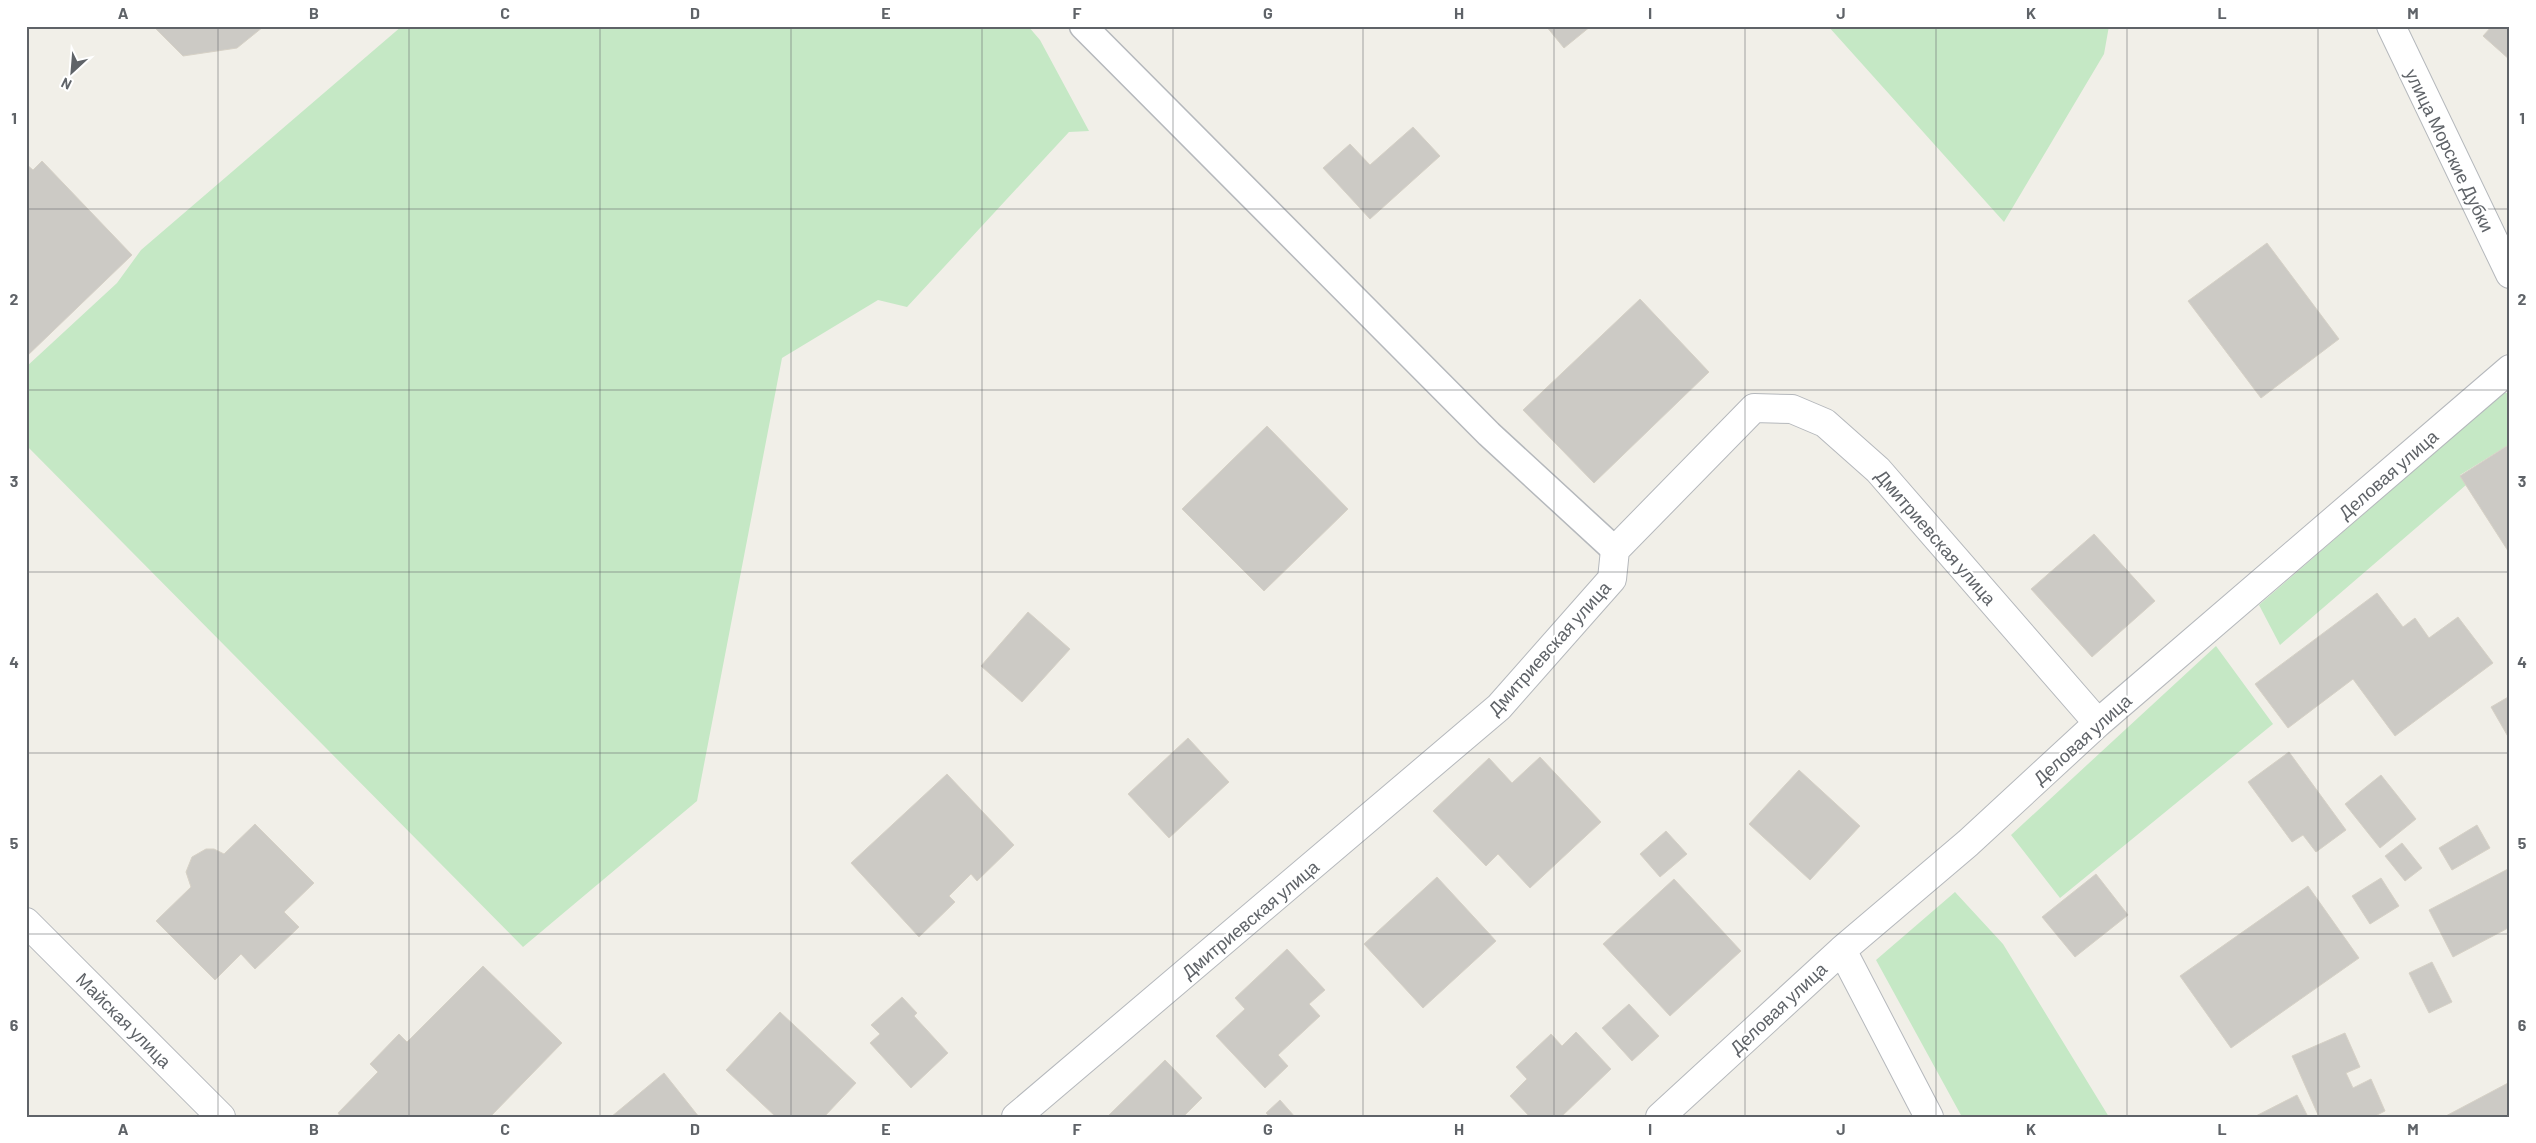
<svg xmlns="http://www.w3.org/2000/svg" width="2536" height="1143" viewBox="0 0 2536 1143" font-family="Barlow,sans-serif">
<rect width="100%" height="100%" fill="#f1efe8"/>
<path fill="#c5e8c5" d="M 402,26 L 1028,26 L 1040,40 L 1089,131 L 1069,132 L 907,307 L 878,300 L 782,358 L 697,801 L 523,947 L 26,445 L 26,367 L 117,283 L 141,250 Z
M 1828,26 L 2109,26 L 2104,54 L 2004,222 Z
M 2503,393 L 2510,393 L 2510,444 L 2460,475 L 2466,485 L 2280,645 L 2259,605 Z
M 2216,646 L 2273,724 L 2060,898 L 2011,835 Z
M 1955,892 L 2003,944 L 2109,1117 L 1962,1117 L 1876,960 Z"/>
<path fill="#cccac5" stroke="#d6d1c6" d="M 153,26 L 262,26 L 263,27 L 237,48 L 183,56 Z
M 1546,26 L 1591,26 L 1564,48 Z
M 2492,26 L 2510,26 L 2510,60 L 2483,36 Z
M 1413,127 L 1440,156 L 1370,219 L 1323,168 L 1350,144 L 1370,165 Z
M 42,161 L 132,255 L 26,357 L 26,164 L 33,170 Z
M 2267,243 L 2339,339 L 2261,398 L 2188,301 Z
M 1640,299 L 1709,372 L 1594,483 L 1523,410 Z
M 1267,426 L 1348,509 L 1264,591 L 1182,509 Z
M 2510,444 L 2510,554 L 2460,476 Z
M 2094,534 L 2155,601 L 2092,657 L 2031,589 Z
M 2377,593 L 2403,627 L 2415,618 L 2429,638 L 2458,617 L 2493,663 L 2395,736 L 2353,679 L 2288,728 L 2255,684 Z
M 1028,612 L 1070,649 L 1022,702 L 981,666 Z
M 2510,696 L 2510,740 L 2491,707 Z
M 1188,738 L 1229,782 L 1169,838 L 1128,794 Z
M 2289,752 L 2346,830 L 2316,852 L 2303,835 L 2292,842 L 2248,782 Z
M 1540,757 L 1601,822 L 1530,888 L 1498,854 L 1486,866 L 1433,811 L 1489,758 L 1512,783 Z
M 1799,770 L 1860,826 L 1810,880 L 1749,824 Z
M 947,774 L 1014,845 L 977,881 L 971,874 L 949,896 L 955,902 L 919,937 L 851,863 Z
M 2381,775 L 2416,819 L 2380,848 L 2345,804 Z
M 255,824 L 314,883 L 284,912 L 299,927 L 255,969 L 241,954 L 215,980 L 156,921 L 191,887 L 186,872 L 192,857 L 206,849 L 214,849 L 224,854 Z
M 2477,825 L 2490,848 L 2452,870 L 2439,848 Z
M 1666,831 L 1687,854 L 1660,877 L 1640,854 Z
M 2402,843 L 2422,868 L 2405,881 L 2385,856 Z
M 2510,868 L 2510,927 L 2453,957 L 2429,910 Z
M 2096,874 L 2128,915 L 2075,957 L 2042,917 Z
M 1437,877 L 1496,941 L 1423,1008 L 1364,944 Z
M 2381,878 L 2399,906 L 2370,924 L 2352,896 Z
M 1674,879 L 1741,951 L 1670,1016 L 1603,944 Z
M 2308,886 L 2359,958 L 2231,1048 L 2180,976 Z
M 1287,949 L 1325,990 L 1309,1004 L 1320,1016 L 1278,1055 L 1288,1066 L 1265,1088 L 1216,1036 L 1245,1009 L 1235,998 Z
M 2432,962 L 2452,1002 L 2429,1013 L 2409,973 Z
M 483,966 L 562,1043 L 490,1117 L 341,1117 L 338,1113 L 378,1072 L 370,1064 L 399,1034 L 407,1042 Z
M 902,997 L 917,1013 L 914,1016 L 948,1053 L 911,1088 L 870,1043 L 880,1034 L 871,1025 Z
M 1629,1004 L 1659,1036 L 1632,1061 L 1602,1028 Z
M 780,1012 L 856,1083 L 824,1117 L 776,1117 L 726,1070 Z
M 1576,1032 L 1611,1069 L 1561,1117 L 1530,1117 L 1510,1096 L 1527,1079 L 1516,1067 L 1551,1034 L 1562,1046 Z
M 2345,1033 L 2360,1067 L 2346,1073 L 2353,1088 L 2371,1079 L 2385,1111 L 2373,1117 L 2319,1117 L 2292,1056 Z
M 1165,1060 L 1202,1098 L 1183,1117 L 1107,1117 Z
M 664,1073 L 699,1117 L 611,1117 Z
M 2510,1082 L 2510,1117 L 2444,1117 Z
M 2297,1095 L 2308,1117 L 2254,1117 Z
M 1280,1100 L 1295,1117 L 1270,1117 L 1266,1113 Z"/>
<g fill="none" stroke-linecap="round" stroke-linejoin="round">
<defs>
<path id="service" d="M 1083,26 L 1489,434 L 1615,550"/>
<path id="minor" d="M 2391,26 L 2510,274
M 26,922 L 221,1117
M 1842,950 L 1929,1117
M 1016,1117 L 1499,707 L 1612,579 L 1615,550 L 1754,408 L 1792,409 L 1825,423 L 1878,470 L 2098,723
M 1660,1117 L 1842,950 L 1968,843 L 2098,723 L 2510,369"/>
</defs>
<use href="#service" stroke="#b5b8bc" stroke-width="29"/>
<use href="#minor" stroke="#b5b8bc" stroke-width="30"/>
<use href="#service" stroke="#fff" stroke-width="26"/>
<use href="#minor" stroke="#fff" stroke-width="28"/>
</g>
<path fill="none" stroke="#5f6368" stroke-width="1" stroke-opacity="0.55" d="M 218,26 L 218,1117M 409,26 L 409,1117M 600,26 L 600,1117M 791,26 L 791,1117M 982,26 L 982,1117M 1173,26 L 1173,1117M 1363,26 L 1363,1117M 1554,26 L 1554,1117M 1745,26 L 1745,1117M 1936,26 L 1936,1117M 2127,26 L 2127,1117M 2318,26 L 2318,1117M 26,209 L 2510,209M 26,390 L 2510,390M 26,572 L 2510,572M 26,753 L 2510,753M 26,934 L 2510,934"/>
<g text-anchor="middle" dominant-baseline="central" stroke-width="4.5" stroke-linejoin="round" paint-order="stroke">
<g font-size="18" fill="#5f6368" stroke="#fff">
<text transform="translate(2450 150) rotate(64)">улица Морские Дубки</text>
<text transform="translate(2388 474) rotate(-41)">Деловая улица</text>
<text transform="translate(1936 537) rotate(49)">Дмитриевская улица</text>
<text transform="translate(1549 648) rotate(-48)">Дмитриевская улица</text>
<text transform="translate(2082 739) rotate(-42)">Деловая улица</text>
<text transform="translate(1250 919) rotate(-40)">Дмитриевская улица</text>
<text transform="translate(1778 1008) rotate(-43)">Деловая улица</text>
<text transform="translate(124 1020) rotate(45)">Майская улица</text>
</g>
</g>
<rect width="2536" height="1143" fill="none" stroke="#ffffff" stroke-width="55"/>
<g transform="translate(72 72) rotate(206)" stroke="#ffffff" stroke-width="4" paint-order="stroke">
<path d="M0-4L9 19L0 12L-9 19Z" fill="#5f6368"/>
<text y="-8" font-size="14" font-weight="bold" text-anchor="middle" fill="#5f6368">N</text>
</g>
<rect x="28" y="28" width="2480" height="1088" fill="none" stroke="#5f6368" stroke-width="2"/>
<g font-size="16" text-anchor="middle" font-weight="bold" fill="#5f6368">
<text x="123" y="19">A</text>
<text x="314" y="19">B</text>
<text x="505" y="19">C</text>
<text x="695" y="19">D</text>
<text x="886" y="19">E</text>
<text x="1077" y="19">F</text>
<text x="1268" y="19">G</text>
<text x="1459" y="19">H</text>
<text x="1650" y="19">I</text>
<text x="1841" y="19">J</text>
<text x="2031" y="19">K</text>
<text x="2222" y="19">L</text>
<text x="2413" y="19">M</text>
<text x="14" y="124">1</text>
<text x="2522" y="124">1</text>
<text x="14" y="305">2</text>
<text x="2522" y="305">2</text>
<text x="14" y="487">3</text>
<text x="2522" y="487">3</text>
<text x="14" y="668">4</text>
<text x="2522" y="668">4</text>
<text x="14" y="849">5</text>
<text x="2522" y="849">5</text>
<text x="14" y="1031">6</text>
<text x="2522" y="1031">6</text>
<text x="123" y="1135">A</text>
<text x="314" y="1135">B</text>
<text x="505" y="1135">C</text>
<text x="695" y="1135">D</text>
<text x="886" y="1135">E</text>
<text x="1077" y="1135">F</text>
<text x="1268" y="1135">G</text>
<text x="1459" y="1135">H</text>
<text x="1650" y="1135">I</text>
<text x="1841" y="1135">J</text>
<text x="2031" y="1135">K</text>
<text x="2222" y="1135">L</text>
<text x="2413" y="1135">M</text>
</g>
</svg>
